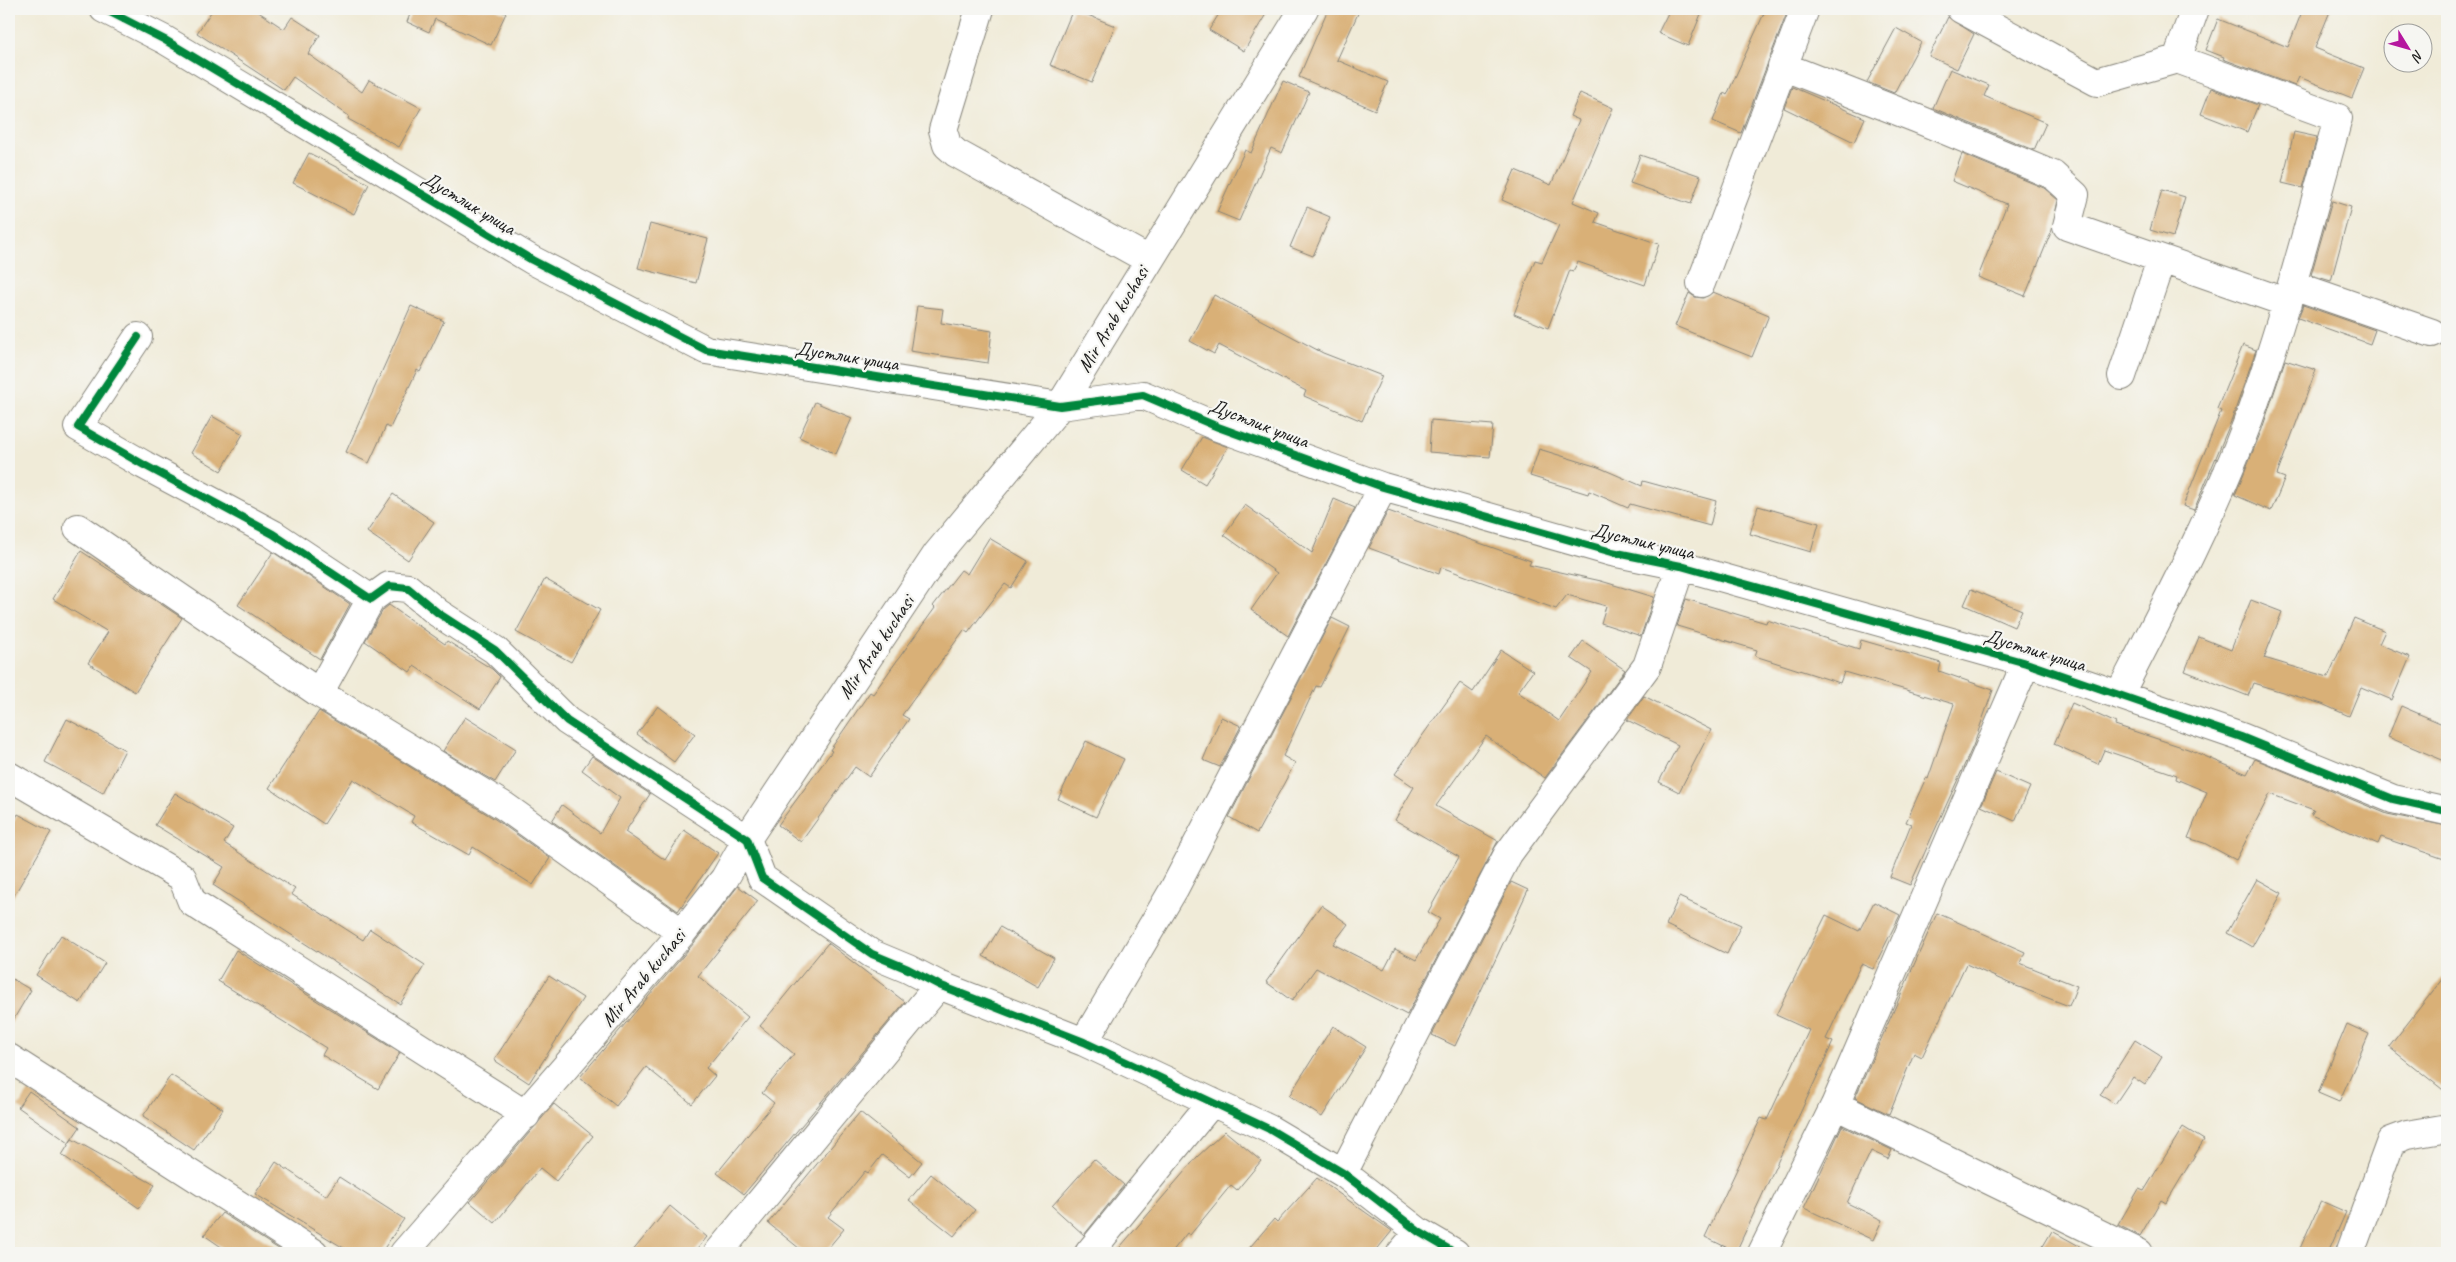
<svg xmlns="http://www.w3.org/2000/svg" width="2456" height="1262" viewBox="0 0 2456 1262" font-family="Caveat,sans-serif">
<rect width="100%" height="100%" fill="#f6f6f2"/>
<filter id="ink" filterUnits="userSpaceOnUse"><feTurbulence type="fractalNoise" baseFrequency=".02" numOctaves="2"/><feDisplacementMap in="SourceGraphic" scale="10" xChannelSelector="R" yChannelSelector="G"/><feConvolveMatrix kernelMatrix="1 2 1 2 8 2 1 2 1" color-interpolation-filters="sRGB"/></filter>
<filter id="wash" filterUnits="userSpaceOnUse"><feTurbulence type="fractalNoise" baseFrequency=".0096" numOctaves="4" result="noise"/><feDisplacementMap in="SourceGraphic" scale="20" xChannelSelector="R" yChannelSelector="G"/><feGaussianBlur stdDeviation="1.12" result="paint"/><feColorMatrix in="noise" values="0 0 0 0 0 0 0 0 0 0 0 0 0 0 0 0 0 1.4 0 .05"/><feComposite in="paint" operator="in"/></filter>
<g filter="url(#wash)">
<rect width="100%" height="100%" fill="#f0ebd8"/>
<g id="blocks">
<path fill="#d9b077" d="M 213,9 L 254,9 L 284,29 L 292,17 L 320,35 L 308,54 L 362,92 L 369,80 L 421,108 L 399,147 L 348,119 L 349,116 L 293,77 L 284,90 L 197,33 Z
M 412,9 L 496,9 L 506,13 L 491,45 L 435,19 L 429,32 L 407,22 Z
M 1073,9 L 1115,26 L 1092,82 L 1050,65 Z
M 1222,9 L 1269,9 L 1244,51 L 1209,30 Z
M 1328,9 L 1360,9 L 1337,60 L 1388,82 L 1375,110 L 1299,77 Z
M 1670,9 L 1703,9 L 1688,46 L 1658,33 Z
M 1766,9 L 1777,9 L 1787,13 L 1741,133 L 1713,121 L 1724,93 L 1727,95 Z
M 2303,9 L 2331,9 L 2315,48 L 2364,68 L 2352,98 L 2299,77 L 2295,86 L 2223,59 L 2224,57 L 2206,50 L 2218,19 L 2288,47 Z
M 1948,17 L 1974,34 L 1957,69 L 1929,56 Z
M 1896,28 L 1921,42 L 1894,93 L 1867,82 Z
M 1950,69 L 1989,85 L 1984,96 L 2046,123 L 2034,150 L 1933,108 Z
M 1283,81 L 1309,92 L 1282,153 L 1271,148 L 1239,221 L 1217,212 L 1245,150 L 1251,153 Z
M 1792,87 L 1865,118 L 1854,142 L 1784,108 Z
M 2211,88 L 2258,105 L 2247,132 L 2201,114 Z
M 1580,93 L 1613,108 L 1573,202 L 1599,213 L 1595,222 L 1659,244 L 1645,285 L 1578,262 L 1573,271 L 1570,270 L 1548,328 L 1514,314 L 1535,260 L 1542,262 L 1559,225 L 1502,200 L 1515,170 L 1551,185 L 1579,120 L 1570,116 Z
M 2294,132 L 2317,137 L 2303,188 L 2282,183 Z
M 309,153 L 369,184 L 354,214 L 293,183 Z
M 1962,154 L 2044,188 L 2058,200 L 2052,230 L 2025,296 L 1978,277 L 2007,204 L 1952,181 Z
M 1640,155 L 1701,176 L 1691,204 L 1630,183 Z
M 2162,190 L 2185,197 L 2173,237 L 2150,230 Z
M 2332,201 L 2351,207 L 2331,281 L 2311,275 Z
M 1307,207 L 1330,217 L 1313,256 L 1290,247 Z
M 650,224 L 708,239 L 696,283 L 638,268 Z
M 1713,292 L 1769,315 L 1752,357 L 1675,326 L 1689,293 L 1695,297 L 1703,298 Z
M 1214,295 L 1323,353 L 1382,376 L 1362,421 L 1304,396 L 1306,391 L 1219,345 L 1214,354 L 1190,341 Z
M 2303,305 L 2375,330 L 2370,344 L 2298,318 Z
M 411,306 L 444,321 L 420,372 L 417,370 L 390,428 L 386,426 L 369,463 L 346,452 Z
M 917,306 L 943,309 L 941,323 L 992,331 L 988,363 L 910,351 Z
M 2243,345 L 2256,350 L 2232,419 L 2194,510 L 2183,506 L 2221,411 L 2217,409 Z
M 2285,360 L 2316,370 L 2277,475 L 2285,478 L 2271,511 L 2235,495 L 2262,429 Z
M 815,402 L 852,418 L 836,454 L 799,437 Z
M 212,416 L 243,434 L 221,471 L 191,453 Z
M 1431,420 L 1493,425 L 1490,457 L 1429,452 Z
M 1202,437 L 1228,447 L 1205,484 L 1182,470 Z
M 1539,449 L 1598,467 L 1642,486 L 1643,481 L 1716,501 L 1710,526 L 1630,504 L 1628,508 L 1589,491 L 1588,494 L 1530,476 Z
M 393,494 L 434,522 L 408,560 L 367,532 Z
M 1334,499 L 1355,508 L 1288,636 L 1251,610 L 1277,573 L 1224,535 L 1245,505 L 1312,553 Z
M 1758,506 L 1819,523 L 1811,552 L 1750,534 Z
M 1388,511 L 1531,561 L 1529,565 L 1601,581 L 1654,597 L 1641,636 L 1601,623 L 1606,606 L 1567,595 L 1556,609 L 1441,567 L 1439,574 L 1369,548 Z
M 989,538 L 1028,561 L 1011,588 L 1005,584 L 968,633 L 964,630 L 902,715 L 909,719 L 869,777 L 855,767 L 801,842 L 778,825 L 832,751 L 830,750 L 870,692 L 873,694 L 935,608 L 933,606 L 961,570 L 967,574 Z
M 81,551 L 182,618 L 135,692 L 88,663 L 108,632 L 53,599 Z
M 273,552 L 350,604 L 320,659 L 238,605 Z
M 545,579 L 600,610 L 571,662 L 516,632 Z
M 1971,589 L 2022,610 L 2014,627 L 1964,605 Z
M 1686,599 L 1766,623 L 1767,620 L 1859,649 L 1861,640 L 1941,663 L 1939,671 L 1993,690 L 1973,746 L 1910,885 L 1890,877 L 1911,824 L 1906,822 L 1926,778 L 1928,779 L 1954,704 L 1844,672 L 1840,683 L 1755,656 L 1757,650 L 1677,626 Z
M 2251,600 L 2282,612 L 2264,658 L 2328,677 L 2354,618 L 2385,631 L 2379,644 L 2410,657 L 2392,700 L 2361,687 L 2349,716 L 2322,704 L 2253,683 L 2248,696 L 2185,671 L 2199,637 L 2231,650 Z
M 389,605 L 445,644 L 447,641 L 492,669 L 500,677 L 480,709 L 414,666 L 410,672 L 365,641 L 383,610 Z
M 1332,618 L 1350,627 L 1320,687 L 1316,686 L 1283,756 L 1295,763 L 1257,833 L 1229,817 Z
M 1583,641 L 1625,670 L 1545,778 L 1486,736 L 1436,806 L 1498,841 L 1407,1015 L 1316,968 L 1292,1001 L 1266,982 L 1321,905 L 1348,924 L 1333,944 L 1384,970 L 1395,949 L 1416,960 L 1440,919 L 1428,912 L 1459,857 L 1395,820 L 1414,787 L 1395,774 L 1460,683 L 1473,692 L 1501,650 L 1533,671 L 1518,692 L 1559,721 L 1592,672 L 1571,658 Z
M 1644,696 L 1711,730 L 1679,792 L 1659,782 L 1678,745 L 1627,720 Z
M 2072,703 L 2116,723 L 2115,725 L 2188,749 L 2247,774 L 2255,759 L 2387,814 L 2447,826 L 2447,860 L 2381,837 L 2378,844 L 2311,815 L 2314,810 L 2270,794 L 2236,860 L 2204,843 L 2188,838 L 2207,792 L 2176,779 L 2177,775 L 2104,750 L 2098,764 L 2054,744 Z
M 658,706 L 695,734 L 674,762 L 637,734 Z
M 2401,706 L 2447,726 L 2447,762 L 2388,737 Z
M 319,711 L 495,819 L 550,858 L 533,885 L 473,847 L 469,855 L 411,822 L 414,816 L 353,779 L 324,824 L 269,788 Z
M 465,717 L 516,749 L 495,782 L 443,751 Z
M 1221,717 L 1241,726 L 1220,767 L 1203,760 Z
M 67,719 L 125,750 L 103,793 L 45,762 Z
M 1086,741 L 1124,759 L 1096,817 L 1058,799 Z
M 592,756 L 650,794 L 625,832 L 665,860 L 684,830 L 718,853 L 678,911 L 552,821 L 562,805 L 600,833 L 620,798 L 582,770 Z
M 1996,772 L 2030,787 L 2015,821 L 1981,806 Z
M 175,793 L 233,828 L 224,843 L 295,889 L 291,894 L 363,940 L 370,929 L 425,965 L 400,1004 L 213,885 L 224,867 L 155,825 Z
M 18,814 L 51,832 L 9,904 L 9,830 Z
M 2257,879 L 2282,893 L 2252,947 L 2227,933 Z
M 1511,882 L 1528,890 L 1455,1046 L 1432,1035 Z
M 738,886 L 758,901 L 698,976 L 748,1017 L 706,1068 L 715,1076 L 692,1104 L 646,1067 L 616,1106 L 580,1077 L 694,943 Z
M 1679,897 L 1741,925 L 1727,954 L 1666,925 Z
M 1874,902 L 1900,915 L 1873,969 L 1861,964 L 1826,1039 L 1833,1042 L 1736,1252 L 1705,1237 L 1761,1118 L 1767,1120 L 1809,1030 L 1776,1015 L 1826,915 L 1859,931 Z
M 1937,913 L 2025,952 L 2020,963 L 2077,986 L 2069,1006 L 2011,984 L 1966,964 L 1922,1057 L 1914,1053 L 1889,1114 L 1855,1098 Z
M 1000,927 L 1054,958 L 1038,987 L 983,956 Z
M 61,935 L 105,963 L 80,1003 L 36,975 Z
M 828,943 L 905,1002 L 744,1194 L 717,1173 L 774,1103 L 762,1093 L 794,1054 L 760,1026 Z
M 236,950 L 400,1053 L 378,1089 L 322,1055 L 326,1048 L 218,981 Z
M 2447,973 L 2447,1093 L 2389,1047 Z
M 549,976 L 583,998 L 529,1083 L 494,1060 Z
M 9,977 L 31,990 L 9,1027 Z
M 2347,1024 L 2369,1034 L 2339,1102 L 2318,1093 Z
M 1333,1026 L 1366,1047 L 1322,1117 L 1289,1096 Z
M 2135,1040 L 2162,1057 L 2145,1085 L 2133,1077 L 2115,1104 L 2100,1095 Z
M 171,1075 L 223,1109 L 194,1150 L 143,1116 Z
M 29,1091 L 80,1127 L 69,1143 L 18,1107 Z
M 554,1104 L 593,1136 L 556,1181 L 540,1168 L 495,1223 L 470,1202 Z
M 860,1112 L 922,1162 L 910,1177 L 882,1155 L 868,1173 L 865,1171 L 828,1217 L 844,1229 L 824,1253 L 805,1253 L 768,1223 Z
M 1842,1126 L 1892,1150 L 1888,1159 L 1871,1151 L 1847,1203 L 1882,1220 L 1873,1240 L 1804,1208 Z
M 2183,1127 L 2204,1140 L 2166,1203 L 2161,1200 L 2140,1236 L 2118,1225 L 2139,1189 L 2144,1191 Z
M 1225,1131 L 1261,1161 L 1237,1190 L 1231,1185 L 1190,1235 L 1187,1233 L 1171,1253 L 1115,1253 L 1197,1157 Z
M 72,1139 L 155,1185 L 139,1208 L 62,1155 Z
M 1094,1159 L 1124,1185 L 1084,1235 L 1052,1206 Z
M 276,1162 L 326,1196 L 339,1177 L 404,1219 L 381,1253 L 352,1253 L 255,1194 Z
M 931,1174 L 975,1210 L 954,1236 L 909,1200 Z
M 1317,1178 L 1392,1231 L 1374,1253 L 1245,1253 L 1274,1219 L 1277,1222 Z
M 2321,1201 L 2346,1212 L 2328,1253 L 2298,1253 Z
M 670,1206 L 707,1237 L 694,1253 L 631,1253 Z
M 222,1213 L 285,1253 L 230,1253 L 204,1235 Z
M 2052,1231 L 2092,1253 L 2039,1253 Z"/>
</g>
</g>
<g filter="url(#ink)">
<use href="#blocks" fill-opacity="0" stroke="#86847a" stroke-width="1"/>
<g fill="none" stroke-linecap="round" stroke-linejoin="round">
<defs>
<path id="minor" d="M 104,9 L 165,40 L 532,260 L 706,350 L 1060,406 L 1143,395 L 1218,427 L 1383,487 L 1612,552 L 1681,566 L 2026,663 L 2241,737 L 2393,799 L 2447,811
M 980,9 L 943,130 L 947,145 L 956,153 L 1149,260
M 1961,9 L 2097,82 L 2177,59 L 2338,118 C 2310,221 2283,324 2247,424 C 2212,517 2165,606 2119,695
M 2177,59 L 2195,9
M 1782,66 L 1918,119 L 2053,175 L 2075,195 L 2067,226 L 2288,303
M 1701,283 L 1805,9
M 2293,285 L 2432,333
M 138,337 L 78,427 L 144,465 L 273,534 L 371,599 L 389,586 L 408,588 L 438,613 L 495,650 L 567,721 L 747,839 L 762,878 L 872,954 L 908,969 L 939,985 L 1084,1042 L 1269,1129 L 1343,1173 L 1419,1232 L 1455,1253
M 2122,376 L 2161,260
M 78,528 L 319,693 L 504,806 L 682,933
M 319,693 L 371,599
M 9,776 L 182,877 L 192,902 L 526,1115
M 1084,1042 L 1174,889 L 1383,487
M 9,1058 L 314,1253
M 1835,1105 L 2139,1253
M 1343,1173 L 1508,854 L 1647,666 L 1681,566
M 404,1253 L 682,933 L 725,878 L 747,839 L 937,554 L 1060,406 L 1304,9
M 718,1253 L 939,985
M 1089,1253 L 1212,1102
M 1401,1253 L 1419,1232
M 1762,1253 L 1835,1105 L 2026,663
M 2350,1253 L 2391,1141 L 2407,1135 L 2442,1129"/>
</defs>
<use href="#minor" stroke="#86847a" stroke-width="30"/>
<use href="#minor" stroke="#fff" stroke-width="28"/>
<defs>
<path id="cycleway" d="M 104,9 L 165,40 L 532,260 L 706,350 L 1060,406 L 1143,395 L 1218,427 L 1383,487 L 1612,552 L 1681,566 L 2026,663 L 2241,737 L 2393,799 L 2447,811
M 138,337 L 78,427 L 144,465 L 273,534 L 371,599 L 389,586 L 408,588 L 438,613 L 495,650 L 567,721 L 747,839 L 762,878 L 872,954 L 908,969 L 939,985 L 1084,1042 L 1269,1129 L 1343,1173 L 1419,1232 L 1455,1253"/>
</defs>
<use href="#cycleway" stroke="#f6f6f2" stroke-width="11"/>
<use href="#cycleway" stroke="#00873e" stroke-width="8"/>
</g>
</g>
<g text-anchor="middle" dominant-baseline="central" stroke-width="4.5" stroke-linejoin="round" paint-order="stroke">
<g font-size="20" fill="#1c1c1c" stroke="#f6f6f2">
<text transform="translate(469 203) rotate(31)">Дустлик улица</text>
<text transform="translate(1113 319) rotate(-59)">Mir Arab kuchasi</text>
<text transform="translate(847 356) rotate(9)">Дустлик улица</text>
<text transform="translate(1259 423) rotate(21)">Дустлик улица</text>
<text transform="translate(1643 541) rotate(13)">Дустлик улица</text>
<text transform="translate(876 647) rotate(-56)">Mir Arab kuchasi</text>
<text transform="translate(2035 650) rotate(17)">Дустлик улица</text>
<text transform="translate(643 978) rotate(-50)">Mir Arab kuchasi</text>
</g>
</g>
<rect width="2456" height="1262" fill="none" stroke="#f6f6f2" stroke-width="30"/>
<g transform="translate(2408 48) rotate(127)"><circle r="24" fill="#f6f6f2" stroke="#9f9f9c"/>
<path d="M0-4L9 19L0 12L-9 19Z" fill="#b5179e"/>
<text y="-8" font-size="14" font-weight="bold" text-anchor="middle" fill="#1c1c1c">N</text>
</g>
</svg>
